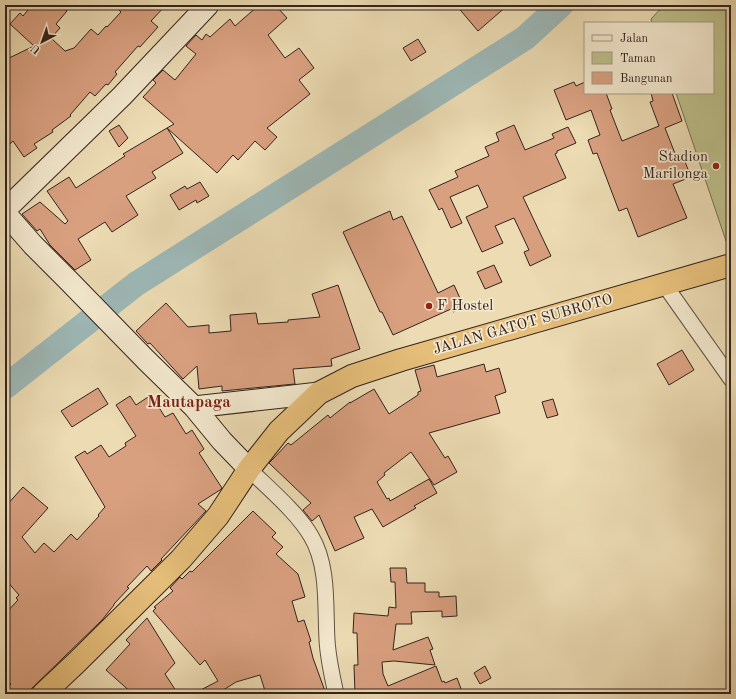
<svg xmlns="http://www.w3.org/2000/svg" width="736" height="699" viewBox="0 0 736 699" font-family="'Old Standard TT',serif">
<rect width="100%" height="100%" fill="#ecdbb3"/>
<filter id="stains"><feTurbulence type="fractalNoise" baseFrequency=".005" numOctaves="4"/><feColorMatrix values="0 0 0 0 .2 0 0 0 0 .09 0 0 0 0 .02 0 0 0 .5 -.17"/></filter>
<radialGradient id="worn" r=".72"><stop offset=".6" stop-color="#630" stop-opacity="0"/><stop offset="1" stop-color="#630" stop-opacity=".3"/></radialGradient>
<path fill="#bcbf8a" stroke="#787154" d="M 664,5 L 731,5 L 731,239 L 726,241 L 676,93 L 713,93 L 713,23 L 652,23 L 651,19 Z"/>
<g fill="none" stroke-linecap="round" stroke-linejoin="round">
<path stroke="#9db8b7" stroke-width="25" d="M 5,387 L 136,284 L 525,38 L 561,5"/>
</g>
<path fill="#d9a080" stroke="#33231d" d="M 32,5 L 39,5 L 44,10 L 49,5 L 60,5 L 67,11 L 56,24 L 60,28 L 51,38 L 65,51 L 74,48 L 91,29 L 98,35 L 106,26 L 107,27 L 121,12 L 114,5 L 166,5 L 151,21 L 158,27 L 140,47 L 138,46 L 115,72 L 117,74 L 108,85 L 106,84 L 95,96 L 90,92 L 70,115 L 71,116 L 52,130 L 53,132 L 34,144 L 37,148 L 24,157 L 13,141 L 5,149 L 5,60 L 34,46 L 10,24 L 20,13 L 23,16 Z
M 259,5 L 278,5 L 278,8 L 287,18 L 268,35 L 285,58 L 299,48 L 314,68 L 299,80 L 310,94 L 267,128 L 277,137 L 265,150 L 255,141 L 238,160 L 233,155 L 217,173 L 167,128 L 174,124 L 143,97 L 156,83 L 153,80 L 163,70 L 175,80 L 196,54 L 186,46 L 196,35 L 202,40 L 206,34 L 210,37 L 230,19 L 235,26 Z
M 456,5 L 508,5 L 478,31 Z
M 418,39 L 426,52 L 411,61 L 403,48 Z
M 574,82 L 576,86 L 585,82 L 585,93 L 606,93 L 612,109 L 610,110 L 622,141 L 659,126 L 650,102 L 653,101 L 651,93 L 672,93 L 682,121 L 665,128 L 676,156 L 682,154 L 691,177 L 673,184 L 687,218 L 638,237 L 627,208 L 619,211 L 597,153 L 593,154 L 588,140 L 600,135 L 591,110 L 566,120 L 554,90 Z
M 119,125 L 128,138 L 119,147 L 109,131 Z
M 514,125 L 525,150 L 554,138 L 552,134 L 568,127 L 576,143 L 557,151 L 557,153 L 555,154 L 566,178 L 523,197 L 551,256 L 530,266 L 524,252 L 529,250 L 514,218 L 495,226 L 503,243 L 482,252 L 466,217 L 488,207 L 478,185 L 450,197 L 462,223 L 451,228 L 442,208 L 439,210 L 429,190 L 458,177 L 455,171 L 489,156 L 485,147 L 499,141 L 496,133 Z
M 167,128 L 183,153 L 152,172 L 156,178 L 126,196 L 138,215 L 112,232 L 105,222 L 78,239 L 91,260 L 75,270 L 50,245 L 40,229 L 37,231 L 22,214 L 40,202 L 65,224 L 68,221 L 47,191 L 69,177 L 76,188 L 125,156 L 123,154 Z
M 200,182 L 209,196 L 197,203 L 196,200 L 179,210 L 170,195 L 185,186 L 187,189 Z
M 390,211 L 393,220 L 402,216 L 438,293 L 454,285 L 464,307 L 453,312 L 451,309 L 393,335 L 382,312 L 380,312 L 343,232 Z
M 494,265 L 502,282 L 485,289 L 477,272 Z
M 338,285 L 360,349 L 331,359 L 332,366 L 293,369 L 295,384 L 222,391 L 222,386 L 199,389 L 197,366 L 183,379 L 150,343 L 148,344 L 136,331 L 166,303 L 188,327 L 209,325 L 209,333 L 231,331 L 230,315 L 256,313 L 258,324 L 288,322 L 288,320 L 320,317 L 312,294 Z
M 682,350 L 694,370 L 669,385 L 657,364 Z
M 484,364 L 486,372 L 499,368 L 506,392 L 495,396 L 500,413 L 429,433 L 445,458 L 448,456 L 457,472 L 434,485 L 411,452 L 384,473 L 385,475 L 377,482 L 387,499 L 389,498 L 390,501 L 429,479 L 437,493 L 414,506 L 416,508 L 383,527 L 372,509 L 354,517 L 364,538 L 335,551 L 319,515 L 312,521 L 303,510 L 311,503 L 269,463 L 274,458 L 288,443 L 291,445 L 328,415 L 330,418 L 350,402 L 350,403 L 374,389 L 389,414 L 418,395 L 418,392 L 421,391 L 415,370 L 434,365 L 437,377 Z
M 98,388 L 108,404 L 72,427 L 61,411 Z
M 151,395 L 165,417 L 173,413 L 186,434 L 192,430 L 204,449 L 199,453 L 222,488 L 220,490 L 198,504 L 206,511 L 161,559 L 162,560 L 151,571 L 147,566 L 127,587 L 129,588 L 114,604 L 114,605 L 102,620 L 26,694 L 5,694 L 5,690 L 11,684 L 5,679 L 5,614 L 18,600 L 16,598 L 19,595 L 5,579 L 5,507 L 23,487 L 48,508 L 22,537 L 35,553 L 44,543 L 54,552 L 71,534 L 77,540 L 99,516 L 98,515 L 105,507 L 75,457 L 85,451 L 87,454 L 101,445 L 109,457 L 126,446 L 125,443 L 136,436 L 116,405 L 130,396 L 136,405 Z
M 553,399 L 558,415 L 547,418 L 542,402 Z
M 253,511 L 276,533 L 272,537 L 283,547 L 276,554 L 298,574 L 305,597 L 292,601 L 298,622 L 304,620 L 311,641 L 309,642 L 313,658 L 326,694 L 266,694 L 260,675 L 236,682 L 217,694 L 193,694 L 218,681 L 205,660 L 200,665 L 153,611 L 156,608 L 154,607 L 173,591 L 170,588 L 180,577 L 182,579 L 190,571 L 192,572 Z
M 390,568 L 406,568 L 407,583 L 425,583 L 425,592 L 439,592 L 439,597 L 456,596 L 457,616 L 442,617 L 442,611 L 411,612 L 412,624 L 396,624 L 393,650 L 428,637 L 433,649 L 430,650 L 435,665 L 394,661 L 382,662 L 383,674 L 388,686 L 436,666 L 442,682 L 444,681 L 445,683 L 457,678 L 463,694 L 355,694 L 354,665 L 358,665 L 357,633 L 353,633 L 354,613 L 388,616 L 389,607 L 396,608 L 395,582 L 391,582 Z
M 147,618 L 175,663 L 165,674 L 178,694 L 133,694 L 106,670 L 130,644 L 126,640 Z
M 485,666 L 491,678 L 480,684 L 474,673 Z"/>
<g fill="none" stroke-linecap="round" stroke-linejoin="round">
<defs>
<path id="street" d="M 664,284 L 731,379
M 249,469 C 269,489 297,512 311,536 C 329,566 325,606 327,640 C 328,658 332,676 336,694"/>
<path id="secondary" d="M 5,210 L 122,96 L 208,5
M 5,213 L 33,245 L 69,281 L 146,360 L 194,407 L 222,441 L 249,469
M 194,407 L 319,393"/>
<path id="highway" d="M 43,694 L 76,663 L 181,559 L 218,516 L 249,469 L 279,431 L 319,393 L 352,376 L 401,360 L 731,265"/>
</defs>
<use href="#street" stroke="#615142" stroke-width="17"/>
<use href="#secondary" stroke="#33231d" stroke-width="23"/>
<use href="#highway" stroke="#33231d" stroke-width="24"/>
<use href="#street" stroke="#f3e8ce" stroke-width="15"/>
<use href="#secondary" stroke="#f3e8ce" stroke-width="21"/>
<use href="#highway" stroke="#e6be7a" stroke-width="22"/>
</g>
<g fill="#8f2418" stroke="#f3e8ce" stroke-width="1.5">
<circle cx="716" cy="166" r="4"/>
<circle cx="429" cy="306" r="4"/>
</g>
<g text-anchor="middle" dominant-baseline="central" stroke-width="3.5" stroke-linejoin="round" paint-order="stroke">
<g font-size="15" fill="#33231d" stroke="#f3e8ce" text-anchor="end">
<text x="708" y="157">Stadion<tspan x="708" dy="17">Marilonga</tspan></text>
<text x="437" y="306" text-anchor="start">F Hostel</text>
</g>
<g font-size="15" fill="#33231d" stroke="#f3e8ce">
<text transform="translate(523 325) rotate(-16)">JALAN GATOT SUBROTO</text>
</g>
<g font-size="17" font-weight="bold" fill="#7a1f14" stroke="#f3e8ce">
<text x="189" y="402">Mautapaga</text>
</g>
</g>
<rect width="736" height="699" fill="none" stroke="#ecdbb3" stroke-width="20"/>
<rect x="6" y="6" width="724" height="687" fill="none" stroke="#33231d" stroke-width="2"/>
<rect x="10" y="10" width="716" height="679" fill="none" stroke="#33231d"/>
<rect x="584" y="22" width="130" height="72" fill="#f3e8ce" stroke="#a69987"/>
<rect x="592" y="35" width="20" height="6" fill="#f3e8ce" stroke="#a69987"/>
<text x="620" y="42" font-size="12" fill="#33231d">Jalan</text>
<rect x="592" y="52" width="20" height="12" fill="#bcbf8a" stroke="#a69987"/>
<text x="620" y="62" font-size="12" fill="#33231d">Taman</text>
<rect x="592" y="72" width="20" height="12" fill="#d9a080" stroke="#a69987"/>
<text x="620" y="82" font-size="12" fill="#33231d">Bangunan</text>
<g transform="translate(42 42) rotate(221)" stroke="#f3e8ce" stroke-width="3" paint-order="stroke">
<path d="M0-3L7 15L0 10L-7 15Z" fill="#33231d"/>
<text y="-6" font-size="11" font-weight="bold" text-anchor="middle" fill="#33231d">U</text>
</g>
<rect width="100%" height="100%" filter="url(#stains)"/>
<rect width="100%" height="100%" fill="url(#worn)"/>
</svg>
